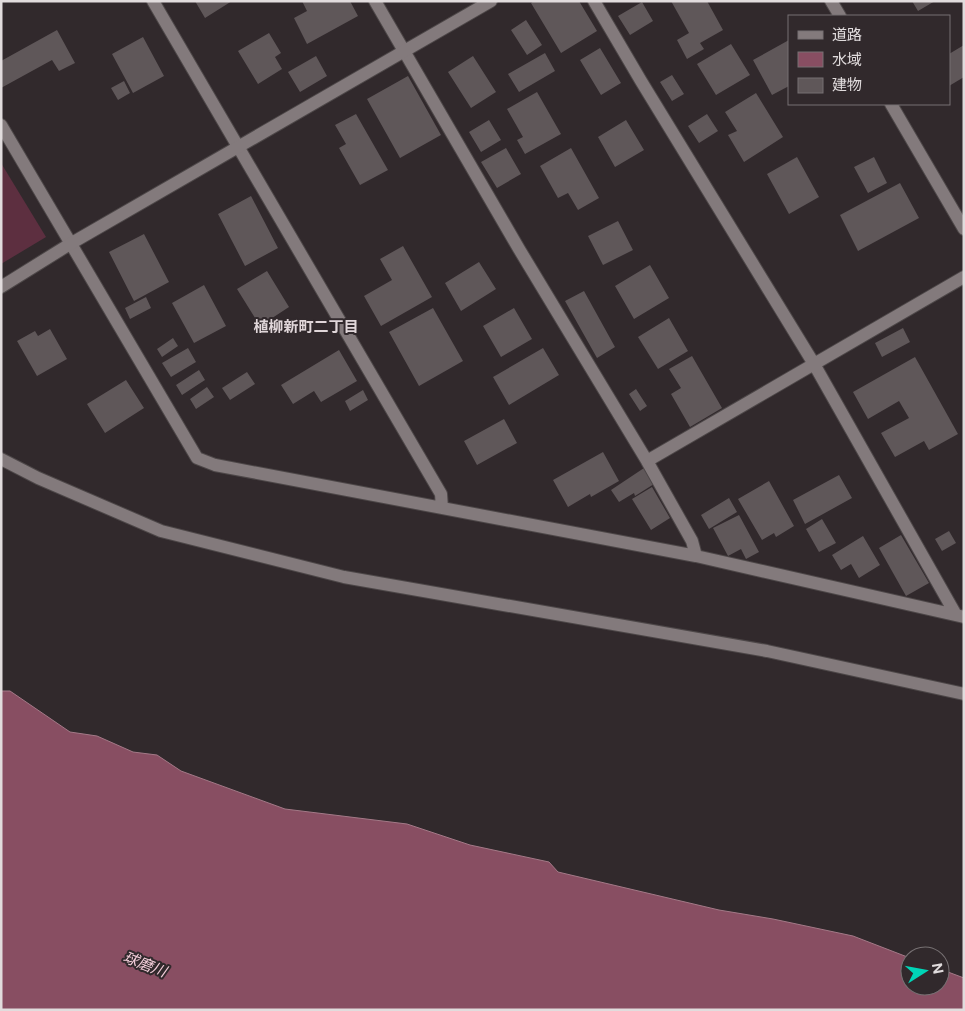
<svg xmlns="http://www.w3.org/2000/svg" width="965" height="1011" viewBox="0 0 965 1011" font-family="'Public Sans','Noto Sans JP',sans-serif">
<rect width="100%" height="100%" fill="#31292c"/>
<path fill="#5d2f40" d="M 1,163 L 46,237 L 1,264 Z"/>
<path fill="#884e62" stroke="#a37987" d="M 1,691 L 10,691 L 70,732 L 97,736 L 133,752 L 157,755 L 181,771 L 285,809 L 407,824 L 470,845 L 549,862 L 558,872 L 719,910 L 773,919 L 853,936 L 910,958 L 910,986 L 940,986 L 940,969 L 964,978 L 964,1010 L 1,1010 Z"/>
<path fill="#5f5759" d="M 195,1 L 232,1 L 205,18 Z
M 302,1 L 350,1 L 358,16 L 307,44 L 294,18 L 307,11 Z
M 534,1 L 579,1 L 597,31 L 561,53 L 531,3 Z
M 671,1 L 707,1 L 723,30 L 700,43 L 704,49 L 687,59 L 677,40 L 689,33 Z
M 912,1 L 935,1 L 918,11 Z
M 642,2 L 653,21 L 630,35 L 618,16 Z
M 526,20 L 542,45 L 527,55 L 511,30 Z
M 57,30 L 75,63 L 59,71 L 52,60 L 1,88 L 1,61 Z
M 269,33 L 281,53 L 275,57 L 282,69 L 258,84 L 238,51 Z
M 143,37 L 164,76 L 133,93 L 112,54 Z
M 789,40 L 789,86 L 772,95 L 753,60 Z
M 731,44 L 750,75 L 716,95 L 697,64 Z
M 964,45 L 964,77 L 949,86 L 949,54 Z
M 600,48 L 621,83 L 601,95 L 580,60 Z
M 545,53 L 555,71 L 519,92 L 508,74 Z
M 316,56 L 327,76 L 300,92 L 288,72 Z
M 473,56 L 496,92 L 471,108 L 448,72 Z
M 672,75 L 684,94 L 672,101 L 660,82 Z
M 408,76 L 441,135 L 400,158 L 367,99 Z
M 124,81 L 130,93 L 118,100 L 111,88 Z
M 537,92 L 561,134 L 525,154 L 517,140 L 523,137 L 507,109 Z
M 756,93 L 783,137 L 744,162 L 728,135 L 737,131 L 725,112 Z
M 356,114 L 388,170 L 360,185 L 339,148 L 346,144 L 335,125 Z
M 707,114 L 718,131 L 699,143 L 688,126 Z
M 489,120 L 501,140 L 481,152 L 469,132 Z
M 626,120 L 644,150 L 615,167 L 598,137 Z
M 506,148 L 521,174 L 497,188 L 481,162 Z
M 571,148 L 599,198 L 578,210 L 568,193 L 558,198 L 540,166 Z
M 797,157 L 819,197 L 789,214 L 767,174 Z
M 874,157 L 887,183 L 868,193 L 854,167 Z
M 900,183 L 919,218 L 858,251 L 840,215 Z
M 251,196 L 278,248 L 245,266 L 218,214 Z
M 618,221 L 633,250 L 603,265 L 588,236 Z
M 144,234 L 169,282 L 134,301 L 109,252 Z
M 403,246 L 432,297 L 381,326 L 364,296 L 392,280 L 380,259 Z
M 479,262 L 496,289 L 461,311 L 445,283 Z
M 650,265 L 669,298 L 634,319 L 615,286 Z
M 267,271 L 289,307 L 260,326 L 237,289 Z
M 204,285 L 226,326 L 194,343 L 172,303 Z
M 584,291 L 615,347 L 597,358 L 565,301 Z
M 146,297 L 151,308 L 130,319 L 125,308 Z
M 433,308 L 463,361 L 419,386 L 389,332 Z
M 514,308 L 532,339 L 501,357 L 483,326 Z
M 669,318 L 688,351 L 658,369 L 638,337 Z
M 903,328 L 910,342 L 882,357 L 875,343 Z
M 50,329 L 67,359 L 37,376 L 17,341 L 35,331 L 38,336 Z
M 173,338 L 178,346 L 162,357 L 157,349 Z
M 188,348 L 196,362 L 171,377 L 162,363 Z
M 543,348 L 559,375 L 509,405 L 493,377 Z
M 339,350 L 357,381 L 321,402 L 314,391 L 293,404 L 281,385 Z
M 692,356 L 722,408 L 690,427 L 671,394 L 681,388 L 669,369 Z
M 915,357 L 958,434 L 929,450 L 924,441 L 895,457 L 881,433 L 909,418 L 899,401 L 868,419 L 853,392 Z
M 199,370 L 205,380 L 182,395 L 176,385 Z
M 247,372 L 255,384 L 230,400 L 222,388 Z
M 126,380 L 144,408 L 105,433 L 87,404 Z
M 207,387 L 214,397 L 196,409 L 190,399 Z
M 636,389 L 647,406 L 640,411 L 629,394 Z
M 363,390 L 368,400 L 350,411 L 345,401 Z
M 504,419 L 517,443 L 477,465 L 464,441 Z
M 603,452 L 619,481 L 591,497 L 590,494 L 568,507 L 553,480 Z
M 644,468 L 654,484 L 635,496 L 634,493 L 619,502 L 611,490 Z
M 839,475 L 852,498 L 805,524 L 793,500 Z
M 769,481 L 794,526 L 776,537 L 774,533 L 762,540 L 738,499 Z
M 652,487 L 670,518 L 651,530 L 632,499 Z
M 729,498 L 737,512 L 709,529 L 701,515 Z
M 739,515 L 759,552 L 746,559 L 741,549 L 728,556 L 713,528 Z
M 822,519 L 836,543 L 819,552 L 806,529 Z
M 949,531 L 956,543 L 942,551 L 935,539 Z
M 901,535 L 929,583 L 906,596 L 879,548 Z
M 863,536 L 880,565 L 859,578 L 851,564 L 841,570 L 832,555 Z"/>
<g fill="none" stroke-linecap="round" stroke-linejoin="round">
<defs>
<path id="minor" d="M 153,1 L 441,494 L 442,508
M 375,1 L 519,249 L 647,461 L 692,541 L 696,556
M 594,1 L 641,81 L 814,364 L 956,615
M 1,125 L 197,458 L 215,465 L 696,556 L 964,617
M 647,461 L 964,277"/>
<path id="tertiary" d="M 831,1 L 840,16
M 891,104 L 964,229
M 1,287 L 70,244 L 491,1
M 1,459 L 38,478 L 161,531 L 344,577 L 767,651 L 964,694"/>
</defs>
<use href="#minor" stroke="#4d4748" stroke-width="14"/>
<use href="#tertiary" stroke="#4d4748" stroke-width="14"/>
<use href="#minor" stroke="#837a7c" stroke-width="12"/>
<use href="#tertiary" stroke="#837a7c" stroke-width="12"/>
</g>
<g text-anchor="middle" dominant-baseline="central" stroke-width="4" stroke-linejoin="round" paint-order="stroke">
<g font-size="15" font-weight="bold" fill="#e0d6d9" stroke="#31292c">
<text x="306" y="326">植柳新町二丁目</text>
</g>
<g font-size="15" font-style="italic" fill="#f5cfdb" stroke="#31292c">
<text transform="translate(145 964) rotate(21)">球磨川</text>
</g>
</g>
<rect width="965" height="1011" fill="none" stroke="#e1dcdd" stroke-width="5"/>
<rect x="788" y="15" width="162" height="90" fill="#31292c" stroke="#777173"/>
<rect x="798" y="31" width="25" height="8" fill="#837a7c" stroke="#777173"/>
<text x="832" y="40" font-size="15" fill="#e1dcdd">道路</text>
<rect x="798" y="52" width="25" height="15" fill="#884e62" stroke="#777173"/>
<text x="832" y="65" font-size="15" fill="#e1dcdd">水域</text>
<rect x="798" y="78" width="25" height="15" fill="#5f5759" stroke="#777173"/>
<text x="832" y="90" font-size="15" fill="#e1dcdd">建物</text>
<g transform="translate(925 971) rotate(79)"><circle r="24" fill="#31292c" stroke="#777173"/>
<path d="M0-4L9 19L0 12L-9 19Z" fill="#00d5b7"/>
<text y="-8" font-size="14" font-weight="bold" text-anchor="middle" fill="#e1dcdd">N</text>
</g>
</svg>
